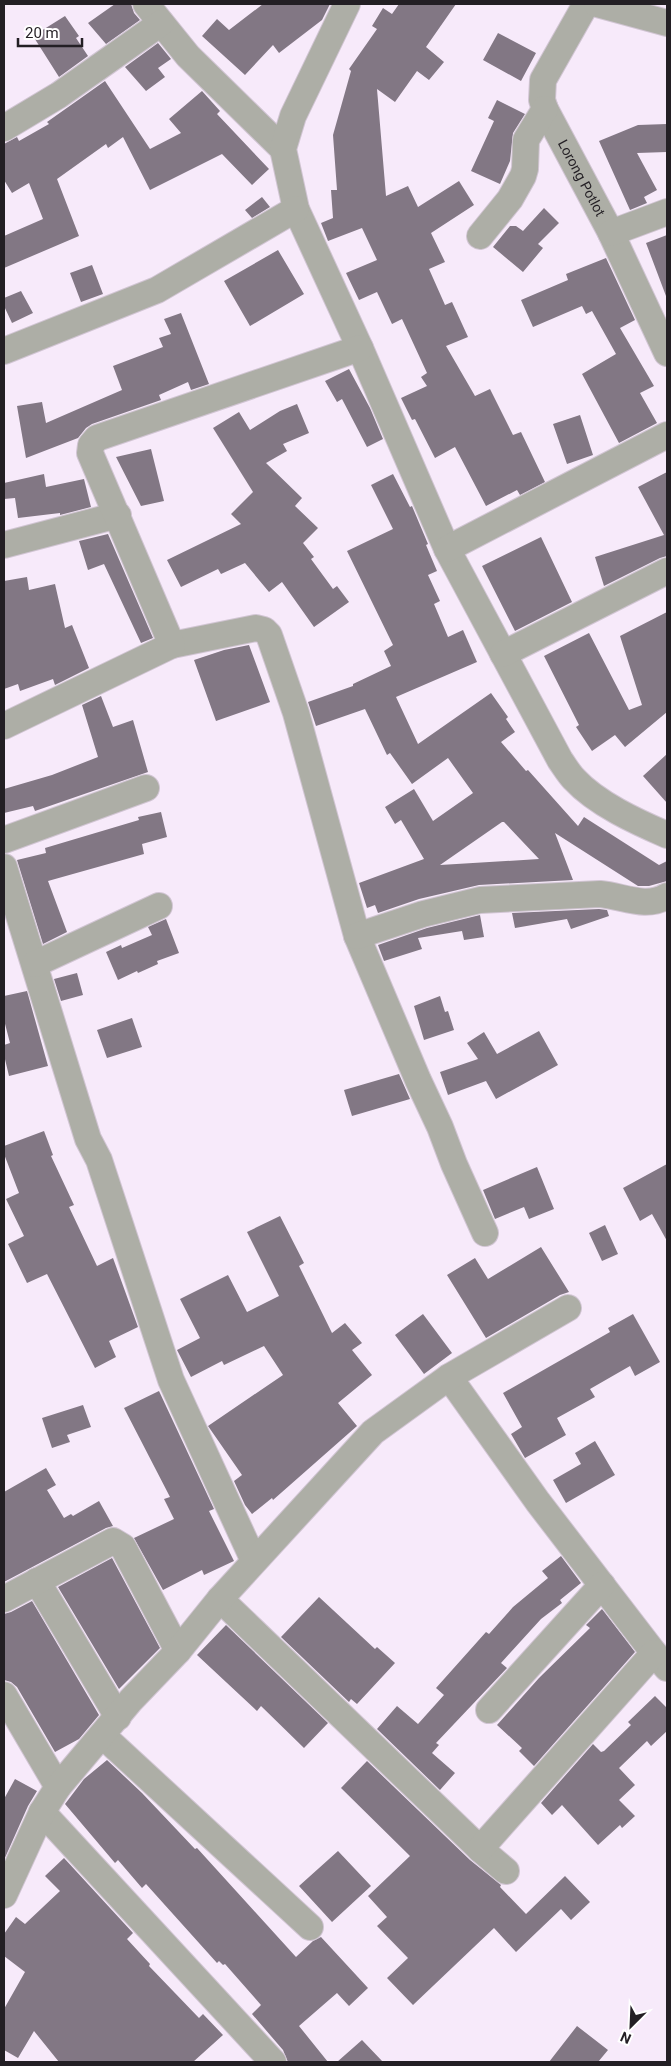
<svg xmlns="http://www.w3.org/2000/svg" width="671" height="2066" viewBox="0 0 671 2066" font-family="Roboto,sans-serif">
<rect width="100%" height="100%" fill="#f7eafa"/>
<path fill="#827784" fill-rule="evenodd" d="M 115,4 L 131,4 L 134,13 L 140,20 L 106,44 L 88,23 Z
M 263,4 L 330,4 L 322,20 L 279,53 L 273,45 L 245,75 L 202,36 L 217,19 L 229,30 Z
M 399,4 L 456,4 L 426,47 L 444,62 L 429,80 L 417,71 L 395,102 L 377,89 L 386,196 L 408,186 L 418,207 L 459,181 L 474,205 L 431,233 L 445,262 L 429,269 L 445,305 L 452,302 L 468,337 L 446,346 L 475,396 L 490,389 L 513,435 L 521,432 L 545,482 L 520,495 L 517,490 L 486,506 L 455,447 L 435,458 L 415,419 L 412,420 L 401,398 L 427,386 L 421,377 L 427,373 L 402,319 L 392,324 L 377,292 L 359,300 L 346,273 L 377,260 L 362,228 L 328,241 L 321,223 L 333,218 L 331,190 L 337,190 L 333,135 L 351,71 L 349,69 L 377,29 L 372,26 L 383,8 L 392,14 Z
M 65,16 L 79,36 L 76,38 L 88,56 L 59,77 L 33,36 Z
M 498,33 L 536,53 L 521,81 L 483,60 Z
M 158,43 L 171,59 L 158,68 L 165,77 L 146,91 L 125,67 Z
M 105,81 L 150,149 L 181,133 L 169,119 L 202,91 L 220,111 L 217,114 L 269,169 L 252,185 L 222,154 L 150,190 L 123,137 L 108,148 L 106,144 L 57,179 L 79,236 L 4,268 L 4,236 L 43,219 L 29,183 L 12,193 L 4,180 L 4,144 L 17,137 L 19,141 L 49,124 L 47,122 Z
M 497,100 L 525,114 L 513,133 L 510,161 L 500,184 L 471,171 L 494,121 L 488,118 Z
M 667,124 L 667,152 L 637,153 L 657,190 L 644,197 L 647,203 L 630,210 L 599,141 L 638,125 Z
M 262,197 L 270,207 L 252,218 L 245,210 Z
M 544,208 L 559,223 L 538,244 L 543,248 L 523,272 L 493,247 L 510,226 L 516,226 L 523,231 Z
M 667,235 L 667,296 L 666,296 L 646,243 Z
M 278,250 L 304,294 L 250,326 L 224,281 Z
M 606,258 L 635,320 L 620,328 L 654,386 L 640,393 L 657,423 L 619,443 L 582,374 L 616,354 L 592,311 L 586,314 L 582,306 L 533,327 L 521,300 L 568,280 L 566,274 Z
M 92,265 L 103,294 L 81,302 L 70,273 Z
M 21,291 L 33,313 L 12,323 L 4,306 L 4,298 Z
M 181,313 L 209,384 L 191,390 L 188,382 L 159,395 L 161,400 L 92,424 L 86,428 L 78,438 L 26,458 L 17,406 L 42,402 L 46,423 L 122,390 L 113,366 L 163,347 L 159,338 L 171,334 L 164,319 Z
M 349,369 L 370,408 L 383,439 L 367,447 L 342,399 L 337,402 L 325,381 Z
M 297,404 L 309,433 L 283,444 L 287,451 L 266,463 L 302,498 L 295,506 L 318,528 L 303,543 L 314,557 L 311,559 L 333,589 L 337,586 L 349,602 L 314,627 L 282,582 L 269,592 L 245,563 L 221,574 L 218,569 L 181,587 L 167,560 L 241,524 L 231,514 L 253,492 L 213,428 L 239,412 L 250,430 L 280,411 Z
M 580,415 L 593,455 L 567,464 L 553,424 Z
M 151,449 L 164,501 L 141,506 L 116,457 Z
M 667,472 L 667,556 L 660,558 L 604,586 L 595,557 L 664,535 L 638,487 Z
M 44,474 L 46,487 L 84,479 L 91,507 L 60,515 L 60,513 L 18,518 L 15,498 L 4,499 L 4,483 Z
M 393,474 L 410,507 L 412,506 L 428,544 L 426,545 L 437,571 L 428,575 L 440,601 L 434,604 L 448,637 L 463,630 L 477,662 L 396,697 L 418,744 L 491,693 L 508,717 L 506,719 L 515,732 L 501,742 L 526,771 L 528,770 L 578,826 L 584,817 L 659,865 L 667,861 L 667,881 L 649,886 L 638,886 L 555,833 L 573,880 L 479,885 L 419,899 L 378,913 L 375,905 L 367,908 L 359,883 L 424,859 L 401,820 L 395,824 L 385,807 L 414,789 L 433,821 L 473,793 L 448,758 L 412,784 L 390,753 L 387,755 L 365,709 L 316,726 L 308,702 L 353,686 L 353,684 L 391,666 L 384,651 L 393,645 L 347,551 L 393,529 L 371,485 ZM 502,822 L 504,822 L 539,859 L 440,865 Z
M 108,534 L 153,638 L 141,643 L 104,564 L 88,570 L 79,541 Z
M 541,537 L 572,602 L 515,631 L 482,566 Z
M 27,577 L 29,590 L 55,584 L 65,628 L 72,625 L 89,668 L 55,685 L 53,679 L 20,691 L 18,684 L 4,689 L 4,581 Z
M 667,612 L 667,712 L 625,747 L 615,735 L 592,751 L 576,727 L 579,725 L 544,656 L 589,633 L 629,710 L 642,705 L 620,636 Z
M 249,645 L 270,702 L 216,721 L 194,660 L 224,650 Z
M 101,696 L 113,727 L 133,720 L 148,772 L 35,811 L 33,806 L 4,813 L 4,789 L 52,775 L 98,757 L 82,705 Z
M 667,754 L 667,803 L 643,776 Z
M 161,812 L 167,837 L 142,844 L 144,854 L 48,881 L 67,932 L 43,944 L 17,860 L 46,853 L 45,848 L 139,820 L 138,817 Z
M 599,909 L 607,910 L 609,916 L 571,929 L 567,919 L 515,928 L 512,913 Z
M 480,915 L 484,937 L 464,940 L 462,931 L 418,938 L 422,949 L 384,961 L 378,945 L 427,928 Z
M 166,919 L 179,953 L 157,961 L 158,964 L 138,973 L 137,971 L 118,980 L 106,952 L 121,945 L 122,948 L 152,935 L 148,927 Z
M 77,973 L 83,995 L 61,1001 L 54,979 Z
M 27,991 L 48,1066 L 9,1076 L 4,1055 L 4,1045 L 10,1043 L 4,1020 L 4,996 Z
M 440,996 L 445,1012 L 448,1011 L 454,1030 L 424,1040 L 414,1006 Z
M 132,1018 L 142,1047 L 107,1058 L 97,1030 Z
M 539,1031 L 558,1065 L 496,1099 L 486,1081 L 448,1095 L 440,1072 L 478,1059 L 467,1043 L 484,1032 L 497,1054 Z
M 399,1074 L 410,1099 L 352,1116 L 344,1090 Z
M 44,1131 L 53,1155 L 51,1156 L 74,1205 L 69,1207 L 97,1266 L 113,1258 L 138,1327 L 109,1341 L 116,1357 L 95,1368 L 47,1274 L 27,1283 L 8,1244 L 24,1236 L 6,1199 L 19,1193 L 4,1154 L 4,1146 Z
M 667,1164 L 667,1241 L 652,1214 L 640,1221 L 623,1188 Z
M 537,1167 L 554,1209 L 529,1219 L 524,1207 L 495,1219 L 483,1190 Z
M 280,1216 L 304,1263 L 299,1266 L 332,1333 L 345,1323 L 362,1343 L 352,1350 L 372,1375 L 338,1403 L 357,1426 L 273,1500 L 272,1498 L 252,1514 L 245,1505 L 234,1481 L 242,1475 L 208,1426 L 283,1375 L 264,1346 L 224,1365 L 222,1361 L 191,1377 L 177,1350 L 200,1338 L 180,1299 L 228,1275 L 247,1312 L 279,1296 L 247,1232 Z
M 605,1225 L 618,1254 L 602,1261 L 589,1233 Z
M 541,1247 L 569,1292 L 560,1295 L 486,1338 L 447,1275 L 475,1258 L 488,1279 Z
M 423,1314 L 452,1353 L 424,1374 L 395,1335 Z
M 633,1314 L 660,1362 L 635,1376 L 630,1366 L 590,1389 L 595,1397 L 557,1418 L 566,1435 L 525,1458 L 511,1434 L 522,1427 L 503,1393 L 610,1332 L 608,1328 Z
M 159,1391 L 214,1509 L 209,1511 L 234,1561 L 204,1575 L 202,1570 L 163,1590 L 134,1538 L 174,1519 L 164,1499 L 170,1497 L 124,1408 Z
M 83,1405 L 91,1427 L 67,1435 L 70,1442 L 52,1448 L 42,1418 Z
M 595,1441 L 615,1475 L 566,1503 L 553,1480 L 581,1464 L 575,1453 Z
M 46,1468 L 56,1485 L 47,1490 L 64,1518 L 71,1514 L 73,1516 L 99,1501 L 113,1526 L 106,1528 L 4,1582 L 4,1492 Z
M 561,1556 L 581,1583 L 560,1600 L 562,1603 L 541,1619 L 501,1663 L 507,1668 L 436,1743 L 439,1745 L 432,1753 L 455,1773 L 440,1790 L 377,1729 L 397,1706 L 418,1724 L 444,1695 L 436,1688 L 486,1632 L 489,1634 L 513,1607 L 548,1578 L 542,1571 Z
M 112,1558 L 160,1648 L 119,1689 L 58,1587 Z
M 319,1597 L 375,1649 L 377,1647 L 395,1663 L 357,1704 L 351,1699 L 349,1702 L 281,1637 Z
M 32,1601 L 99,1715 L 79,1739 L 55,1752 L 17,1687 L 11,1682 L 4,1680 L 4,1614 L 11,1612 Z
M 602,1609 L 635,1652 L 534,1766 L 519,1751 L 522,1748 L 497,1725 L 539,1678 L 590,1628 L 586,1625 Z
M 226,1625 L 328,1723 L 304,1748 L 261,1706 L 257,1711 L 197,1655 Z
M 655,1696 L 667,1708 L 667,1731 L 651,1746 L 647,1741 L 619,1768 L 635,1785 L 619,1800 L 635,1816 L 622,1828 L 620,1825 L 598,1845 L 562,1805 L 552,1815 L 541,1803 L 593,1744 L 601,1752 L 604,1751 L 631,1725 L 628,1722 Z
M 107,1760 L 142,1793 L 195,1849 L 197,1848 L 296,1957 L 313,1941 L 321,1937 L 368,1988 L 349,2006 L 337,1993 L 299,2026 L 328,2062 L 288,2062 L 283,2050 L 252,2014 L 261,2005 L 225,1964 L 223,1965 L 219,1961 L 217,1963 L 146,1884 L 142,1888 L 118,1860 L 115,1863 L 65,1804 L 84,1779 Z
M 367,1761 L 470,1860 L 501,1885 L 500,1887 L 526,1914 L 565,1876 L 590,1902 L 571,1920 L 561,1909 L 516,1952 L 494,1928 L 413,2005 L 387,1978 L 408,1958 L 377,1926 L 387,1917 L 368,1896 L 410,1856 L 341,1788 Z
M 15,1779 L 37,1791 L 28,1806 L 4,1860 L 4,1799 Z
M 338,1851 L 371,1886 L 332,1922 L 299,1886 Z
M 64,1858 L 133,1933 L 127,1939 L 150,1964 L 149,1966 L 199,2018 L 203,2014 L 223,2035 L 193,2062 L 59,2062 L 34,2031 L 18,2058 L 4,2050 L 4,2009 L 25,1972 L 4,1956 L 4,1934 L 16,1917 L 25,1924 L 60,1891 L 45,1876 Z
M 577,2026 L 608,2050 L 598,2062 L 549,2062 Z
M 362,2040 L 383,2062 L 337,2062 Z"/>
<g fill="none" stroke-linecap="round" stroke-linejoin="round">
<defs>
<g id="minor">
<path d="M 146,4 L 188,56 L 283,149"/>
<path d="M 347,4 L 293,116 L 283,149 L 296,209 L 360,348 L 447,549 L 560,760 C 565,767 569,774 574,779 C 597,804 637,822 667,835"/>
<path id="s1" d="M 586,4 L 543,80 L 542,100 L 545,109 L 611,233 L 667,353"/>
<path d="M 597,4 L 667,23"/>
<path d="M 4,128 L 59,95 L 161,23"/>
<path d="M 611,233 L 667,212"/>
<path d="M 480,236 L 510,199 L 523,176 L 525,169 L 526,140 L 545,109"/>
<path d="M 4,351 L 157,290 L 296,209"/>
<path d="M 4,545 L 118,515"/>
<path d="M 447,549 L 667,435"/>
<path d="M 172,645 L 256,628 L 264,630 L 269,635 L 296,713 L 357,936 L 418,1080 L 440,1127 L 454,1164 L 485,1233"/>
<path d="M 503,654 L 667,571"/>
<path d="M 4,726 L 172,645 L 90,453 L 91,445 L 97,438 L 360,348"/>
<path d="M 4,840 L 146,788"/>
<path d="M 4,867 L 88,1139 L 99,1160 L 171,1380 L 254,1561"/>
<path d="M 357,936 L 423,914 L 480,900 L 600,894 C 623,896 646,909 667,896"/>
<path d="M 35,964 L 159,906"/>
<path d="M 449,1377 L 538,1502 L 654,1653 L 667,1668"/>
<path d="M 37,1581 L 118,1717"/>
<path d="M 4,1599 L 113,1541 L 123,1547 L 178,1651"/>
<path d="M 220,1599 L 480,1849 L 506,1871"/>
<path d="M 4,1695 L 58,1787"/>
<path d="M 489,1710 L 602,1585"/>
<path d="M 102,1735 L 310,1927"/>
<path d="M 42,1812 L 273,2062"/>
<path d="M 480,1849 L 654,1653"/>
<path d="M 4,1895 L 42,1812 L 58,1787 L 131,1700 L 178,1651 L 220,1599 L 373,1432 L 449,1377 L 568,1308"/>
</g>
</defs>
<use href="#minor" stroke="#d1c5d3" stroke-width="28"/>
<use href="#minor" stroke="#adaea6" stroke-width="26"/>
</g>
<g text-anchor="middle" dominant-baseline="central" stroke-width="4.5" stroke-linejoin="round" paint-order="stroke">
<g font-size="14" fill="#231f24" stroke="#fff">
<text stroke="none"><textPath href="#s1" startOffset="195">Lorong Potlot</textPath></text>
</g>
</g>
<rect width="671" height="2066" fill="none" stroke="#231f24" stroke-width="10"/>
<g transform="translate(631 2026) rotate(204)" stroke="#ffffff" stroke-width="4" paint-order="stroke">
<path d="M0-4L9 19L0 12L-9 19Z" fill="#231f24"/>
<text y="-8" font-size="14" font-weight="bold" text-anchor="middle" fill="#231f24">N</text>
</g>
<path d="M18 38v8h64v-8" fill="none" stroke="#231f24" stroke-width="2.5"/>
<text x="25" y="38" font-size="15" fill="#231f24" stroke="#ffffff" stroke-width="4" paint-order="stroke">20 m</text>
</svg>
